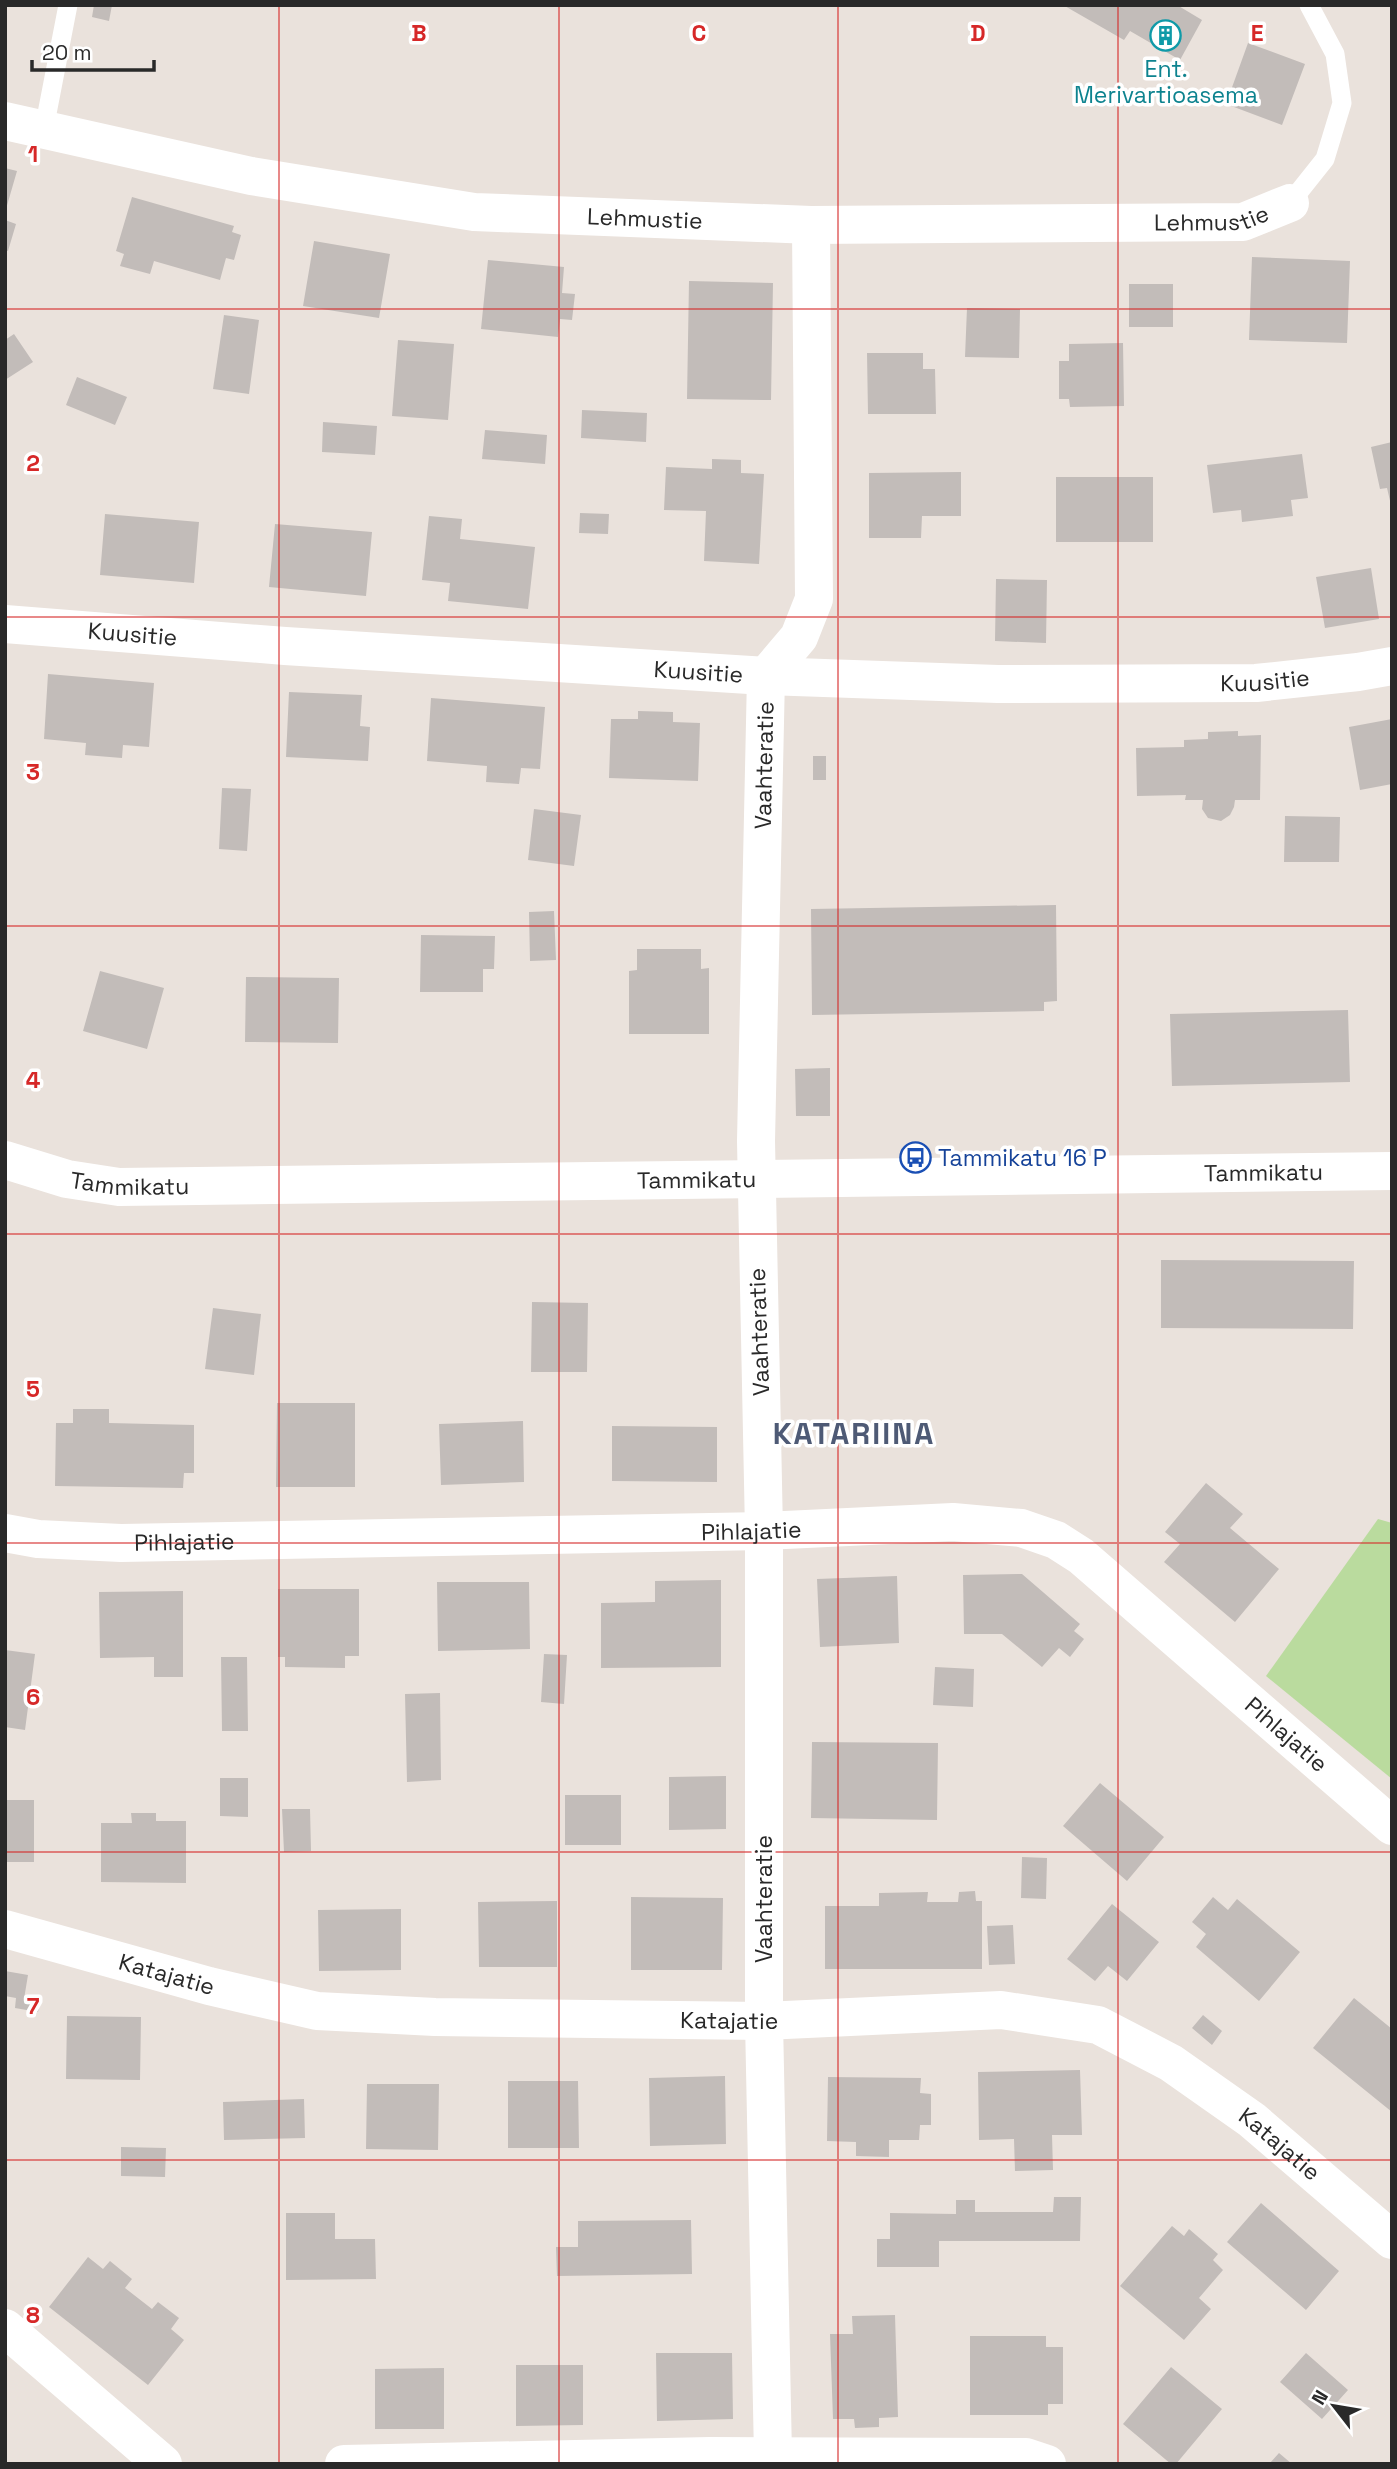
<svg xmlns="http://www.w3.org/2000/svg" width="1397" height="2469" viewBox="0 0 1397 2469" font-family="'Space Grotesk',sans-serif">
<rect width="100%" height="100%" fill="#eae2dc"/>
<path fill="#badb9e" d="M 1378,1519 L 1392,1523 L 1392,1779 L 1266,1676 Z"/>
<path fill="#c2bcb9" d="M 94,5 L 112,5 L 109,21 L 92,17 Z
M 1063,5 L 1177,5 L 1202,20 L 1180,60 L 1130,31 L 1124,40 Z
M 1248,43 L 1305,64 L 1282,125 L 1226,104 Z
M 5,168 L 17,171 L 6,209 L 5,209 Z
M 132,197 L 234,226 L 232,232 L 241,235 L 234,260 L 226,258 L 220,280 L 154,261 L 150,274 L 120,266 L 124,254 L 116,251 Z
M 5,220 L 16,224 L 8,251 L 5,250 Z
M 314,241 L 390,254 L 379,318 L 303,306 Z
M 1252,257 L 1350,261 L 1347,343 L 1249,340 Z
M 488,260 L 564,267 L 562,293 L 575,294 L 572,320 L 560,319 L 558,337 L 481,329 Z
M 689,281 L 773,283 L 771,400 L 687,399 Z
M 1129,284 L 1173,284 L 1173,327 L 1129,327 Z
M 967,308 L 1020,309 L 1019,358 L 965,357 Z
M 224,315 L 259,320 L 249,394 L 213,389 Z
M 14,334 L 33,362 L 5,380 L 5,340 Z
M 398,340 L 454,344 L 448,420 L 392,416 Z
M 1123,343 L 1124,406 L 1070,407 L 1069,399 L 1059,399 L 1059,361 L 1069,361 L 1069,344 Z
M 867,353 L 923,353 L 923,369 L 935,369 L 936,414 L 868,414 Z
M 77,377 L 127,397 L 115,425 L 66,405 Z
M 582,410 L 647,413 L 646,442 L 581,438 Z
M 323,422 L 377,426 L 375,455 L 322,452 Z
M 485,430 L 547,435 L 545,464 L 482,459 Z
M 1392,442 L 1392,505 L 1391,505 L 1387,488 L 1380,489 L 1371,447 Z
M 1302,454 L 1308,498 L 1291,500 L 1293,516 L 1242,522 L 1241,510 L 1213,513 L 1207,465 Z
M 712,459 L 741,460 L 741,473 L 764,474 L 759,564 L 704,561 L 706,511 L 664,510 L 666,467 L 712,469 Z
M 961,472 L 961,516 L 922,516 L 921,538 L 869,538 L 869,473 Z
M 1056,477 L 1153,477 L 1153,542 L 1056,542 Z
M 580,513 L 609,514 L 608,534 L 579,533 Z
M 105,514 L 199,522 L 194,583 L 100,575 Z
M 429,516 L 462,519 L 460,539 L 535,547 L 528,609 L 448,601 L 450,583 L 422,580 Z
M 275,524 L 372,532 L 366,596 L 269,587 Z
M 1371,568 L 1379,619 L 1325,628 L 1316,577 Z
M 996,579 L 1047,580 L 1046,643 L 995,641 Z
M 48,674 L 154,683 L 149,747 L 123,745 L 122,758 L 85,755 L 86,743 L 44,739 Z
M 289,692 L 362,695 L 360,726 L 370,727 L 368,761 L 286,757 Z
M 431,698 L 545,707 L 540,769 L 521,768 L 519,784 L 486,782 L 487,766 L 427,761 Z
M 638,711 L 673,712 L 673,722 L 700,723 L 698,781 L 609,778 L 611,719 L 638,719 Z
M 1392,719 L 1392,784 L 1360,790 L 1349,727 Z
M 1238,731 L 1238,736 L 1261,735 L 1260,800 L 1235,800 L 1234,807 L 1230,815 L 1221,821 L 1208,818 L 1202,809 L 1203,800 L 1185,800 L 1186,795 L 1137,796 L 1136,748 L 1184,747 L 1184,740 L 1208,739 L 1208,732 Z
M 813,756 L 826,756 L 826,780 L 813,780 Z
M 222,788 L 251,789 L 247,851 L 219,849 Z
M 534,809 L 581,815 L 574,866 L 528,860 Z
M 1285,816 L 1340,817 L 1339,862 L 1284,862 Z
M 1056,905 L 1057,1001 L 1044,1002 L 1044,1011 L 812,1015 L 811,909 Z
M 554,911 L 556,960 L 530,961 L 529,912 Z
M 421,935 L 495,936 L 494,969 L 483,969 L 483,992 L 420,992 Z
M 637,949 L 701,949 L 701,969 L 709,968 L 709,1034 L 629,1034 L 629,971 L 637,970 Z
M 100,971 L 164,988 L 147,1049 L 83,1031 Z
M 246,977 L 339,978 L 338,1043 L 245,1042 Z
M 1348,1010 L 1350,1082 L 1172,1086 L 1170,1014 Z
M 830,1068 L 830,1116 L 796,1116 L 795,1069 Z
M 1161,1260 L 1354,1261 L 1353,1329 L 1161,1328 Z
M 532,1302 L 588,1303 L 587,1372 L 531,1372 Z
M 213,1308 L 261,1314 L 254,1375 L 205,1369 Z
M 277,1403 L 355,1403 L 355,1487 L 276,1487 Z
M 73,1409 L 109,1409 L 109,1423 L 194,1425 L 194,1473 L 184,1473 L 183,1488 L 55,1486 L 56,1423 L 73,1423 Z
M 523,1421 L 524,1482 L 441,1485 L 439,1424 Z
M 612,1426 L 717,1427 L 717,1482 L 612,1481 Z
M 1206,1483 L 1243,1514 L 1230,1528 L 1279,1569 L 1235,1622 L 1164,1562 L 1180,1544 L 1165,1532 Z
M 1022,1574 L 1080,1624 L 1074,1631 L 1084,1639 L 1070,1657 L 1059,1648 L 1042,1667 L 1002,1634 L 964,1634 L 963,1575 Z
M 897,1576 L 899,1643 L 820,1647 L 817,1579 Z
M 721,1580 L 721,1667 L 601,1668 L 601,1603 L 655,1602 L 655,1581 Z
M 437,1582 L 529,1582 L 530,1649 L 438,1651 Z
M 278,1589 L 359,1589 L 359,1656 L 345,1656 L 345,1668 L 285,1667 L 285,1657 L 278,1657 Z
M 183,1591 L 183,1677 L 154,1677 L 154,1657 L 100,1658 L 99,1592 Z
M 5,1650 L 35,1654 L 25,1730 L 5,1727 Z
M 544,1654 L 567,1655 L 564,1704 L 541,1702 Z
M 221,1657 L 247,1657 L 248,1731 L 222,1731 Z
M 935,1667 L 974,1669 L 973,1707 L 933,1705 Z
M 440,1693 L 441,1780 L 407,1782 L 405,1694 Z
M 812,1742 L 938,1743 L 937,1820 L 811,1818 Z
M 726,1776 L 726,1829 L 669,1830 L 669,1777 Z
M 220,1778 L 248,1778 L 248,1817 L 220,1816 Z
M 1100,1783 L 1164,1837 L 1127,1881 L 1063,1826 Z
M 565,1795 L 621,1795 L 621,1845 L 565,1845 Z
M 5,1800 L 34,1800 L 34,1862 L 5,1862 Z
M 282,1809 L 310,1809 L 311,1851 L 284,1852 Z
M 131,1813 L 156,1813 L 156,1821 L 186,1821 L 186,1883 L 101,1882 L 101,1823 L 132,1823 Z
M 1022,1857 L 1047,1858 L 1046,1899 L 1021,1898 Z
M 975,1891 L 976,1901 L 982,1901 L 982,1969 L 825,1969 L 825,1906 L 879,1906 L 879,1893 L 928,1892 L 927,1902 L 958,1902 L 959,1892 Z
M 631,1897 L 723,1898 L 722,1970 L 631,1970 Z
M 1213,1897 L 1228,1910 L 1237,1899 L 1300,1952 L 1259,2001 L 1196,1947 L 1206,1934 L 1192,1922 Z
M 557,1901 L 557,1967 L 479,1967 L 478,1902 Z
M 1112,1904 L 1159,1942 L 1127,1981 L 1108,1966 L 1095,1981 L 1067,1959 Z
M 401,1909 L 401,1970 L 319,1971 L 318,1910 Z
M 1013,1925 L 1015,1964 L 989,1965 L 987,1926 Z
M 5,1971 L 28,1975 L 24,1999 L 40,2002 L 38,2012 L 15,2008 L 16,1998 L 5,1996 Z
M 1354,1998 L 1392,2029 L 1392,2112 L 1313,2048 Z
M 1203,2015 L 1222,2031 L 1212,2045 L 1192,2028 Z
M 67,2016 L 141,2017 L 140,2080 L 66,2079 Z
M 1080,2070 L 1082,2135 L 1052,2135 L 1053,2170 L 1015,2171 L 1014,2139 L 979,2140 L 978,2072 Z
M 725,2076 L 726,2144 L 650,2146 L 649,2078 Z
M 828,2077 L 921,2078 L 920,2093 L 931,2094 L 931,2125 L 920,2125 L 919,2140 L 889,2140 L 889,2157 L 856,2156 L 856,2142 L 827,2141 Z
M 508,2081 L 578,2081 L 579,2148 L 508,2148 Z
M 367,2084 L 439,2084 L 438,2150 L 366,2149 Z
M 304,2099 L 305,2138 L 224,2140 L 223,2102 Z
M 121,2147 L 166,2148 L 165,2177 L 121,2176 Z
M 1054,2197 L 1081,2197 L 1080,2241 L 939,2241 L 939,2267 L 877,2267 L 877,2239 L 890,2239 L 890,2213 L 956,2214 L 956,2200 L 975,2200 L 975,2212 L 1053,2212 Z
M 1261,2203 L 1339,2271 L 1306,2310 L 1227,2242 Z
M 286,2213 L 335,2213 L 335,2239 L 375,2239 L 376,2279 L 286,2280 Z
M 691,2220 L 692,2274 L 557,2276 L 556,2247 L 578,2247 L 578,2221 Z
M 1172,2226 L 1184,2236 L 1189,2229 L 1218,2254 L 1213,2260 L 1223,2270 L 1199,2298 L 1211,2309 L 1184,2340 L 1120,2286 Z
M 88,2257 L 103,2269 L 110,2261 L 132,2279 L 125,2288 L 152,2309 L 158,2302 L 179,2318 L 171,2329 L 184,2340 L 148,2385 L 49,2307 Z
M 895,2315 L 898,2417 L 879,2418 L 879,2427 L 855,2428 L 854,2419 L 833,2419 L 830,2334 L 853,2334 L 852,2316 Z
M 970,2336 L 1046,2336 L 1046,2347 L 1063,2347 L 1063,2404 L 1048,2404 L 1048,2415 L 970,2415 Z
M 656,2353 L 732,2353 L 733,2419 L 657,2421 Z
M 1306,2353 L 1348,2390 L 1322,2419 L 1280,2382 Z
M 516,2365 L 583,2365 L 583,2425 L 516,2426 Z
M 1171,2367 L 1222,2409 L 1176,2464 L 1171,2464 L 1123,2424 Z
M 444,2368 L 444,2429 L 375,2429 L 375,2369 Z
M 1279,2453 L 1292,2464 L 1269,2464 Z"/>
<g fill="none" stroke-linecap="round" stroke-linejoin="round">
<path stroke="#fff" stroke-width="19" d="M 44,129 L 68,5
M 1290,203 L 1325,159 L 1342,103 L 1335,54 L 1309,5"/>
<g stroke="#fff" stroke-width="38">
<path id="s1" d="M 5,121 L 251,176 L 474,212 L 811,225 L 1243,222 L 1290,203"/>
<path id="s2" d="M 5,624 L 285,646 L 766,676 L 998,684 L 1256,683 L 1358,672 L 1392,666"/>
<path id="s3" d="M 5,1160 L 67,1179 L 119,1187 L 1392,1171"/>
<path id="s4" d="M 5,1533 L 38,1539 L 121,1543 L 764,1531 L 953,1522 L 1021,1528 L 1056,1540 L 1081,1556 L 1392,1826"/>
<path id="s5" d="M 5,1929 L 209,1986 L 317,2011 L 435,2017 L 764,2021 L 1001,2010 L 1098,2025 L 1171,2063 L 1252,2120 L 1392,2240"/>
<path d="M 5,2328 L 163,2464"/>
<path id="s6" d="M 773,2455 L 764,2021 L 764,1531 L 756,1141 L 766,676 L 799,637 L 814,599 L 811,225"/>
<path d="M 344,2464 L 710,2456 L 1026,2457 L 1047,2464"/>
</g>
</g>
<path fill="none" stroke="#d62828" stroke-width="2" stroke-opacity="0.55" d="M 279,5 L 279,2464M 559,5 L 559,2464M 838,5 L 838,2464M 1118,5 L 1118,2464M 5,309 L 1392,309M 5,617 L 1392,617M 5,926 L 1392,926M 5,1234 L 1392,1234M 5,1543 L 1392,1543M 5,1852 L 1392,1852M 5,2160 L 1392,2160"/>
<defs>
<symbol id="building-ring" viewBox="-11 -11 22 22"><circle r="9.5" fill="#fff" stroke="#0f9aa8" stroke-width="1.5"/><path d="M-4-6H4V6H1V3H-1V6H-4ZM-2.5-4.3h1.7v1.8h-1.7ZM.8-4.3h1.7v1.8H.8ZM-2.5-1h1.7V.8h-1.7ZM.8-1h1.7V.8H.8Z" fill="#0f9aa8"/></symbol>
<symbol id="bus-ring" viewBox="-11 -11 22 22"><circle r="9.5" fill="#fff" stroke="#1a4fb4" stroke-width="1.5"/><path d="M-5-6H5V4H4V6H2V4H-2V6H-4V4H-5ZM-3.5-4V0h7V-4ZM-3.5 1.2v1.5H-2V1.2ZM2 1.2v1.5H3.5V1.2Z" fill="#1a4fb4"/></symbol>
</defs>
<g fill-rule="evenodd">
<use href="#building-ring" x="1148" y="18" width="35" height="35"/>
<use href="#bus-ring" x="898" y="1140" width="35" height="35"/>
</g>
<g text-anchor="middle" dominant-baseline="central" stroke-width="7" stroke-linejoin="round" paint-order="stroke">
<g font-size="23" fill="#0d838f" stroke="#fff">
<text x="1166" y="69">Ent.<tspan x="1166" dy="26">Merivartioasema</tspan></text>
</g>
<g font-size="23" fill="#292929" stroke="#fff">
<text stroke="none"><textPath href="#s1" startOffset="1216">Lehmustie</textPath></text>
<text stroke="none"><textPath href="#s1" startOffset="649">Lehmustie</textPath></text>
<text stroke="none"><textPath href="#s2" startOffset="128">Kuusitie</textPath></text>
<text stroke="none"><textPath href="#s2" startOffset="695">Kuusitie</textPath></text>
<text stroke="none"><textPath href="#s2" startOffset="1262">Kuusitie</textPath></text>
<text stroke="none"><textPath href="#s6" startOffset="1690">Vaahteratie</textPath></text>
<text stroke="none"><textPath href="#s3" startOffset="1262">Tammikatu</textPath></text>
<text stroke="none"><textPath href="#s3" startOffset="695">Tammikatu</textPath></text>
<text stroke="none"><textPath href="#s3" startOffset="128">Tammikatu</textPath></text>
<text transform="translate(759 1332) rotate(-92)">Vaahteratie</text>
<text stroke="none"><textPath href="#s4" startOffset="747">Pihlajatie</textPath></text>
<text stroke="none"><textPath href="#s4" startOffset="180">Pihlajatie</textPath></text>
<text stroke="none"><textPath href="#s4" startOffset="1356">Pihlajatie</textPath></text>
<text transform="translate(764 1899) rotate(-90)">Vaahteratie</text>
<text stroke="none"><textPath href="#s5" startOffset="168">Katajatie</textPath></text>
<text stroke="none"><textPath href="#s5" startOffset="735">Katajatie</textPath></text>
<text stroke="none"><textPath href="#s5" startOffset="1323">Katajatie</textPath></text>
</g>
<g font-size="23" fill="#164399" stroke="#fff" text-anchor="start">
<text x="938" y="1158">Tammikatu 16 P</text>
</g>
<g font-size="30" font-weight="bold" letter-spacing="2" fill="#4e5a75" stroke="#fff">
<text x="854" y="1433">KATARIINA</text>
</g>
</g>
<g font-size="23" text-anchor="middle" font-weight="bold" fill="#d62828" stroke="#fff" stroke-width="7" stroke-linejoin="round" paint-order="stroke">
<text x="419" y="41">B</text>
<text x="699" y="41">C</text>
<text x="978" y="41">D</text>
<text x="1257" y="41">E</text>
<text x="33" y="162">1</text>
<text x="33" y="471">2</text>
<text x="33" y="780">3</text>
<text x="33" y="1088">4</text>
<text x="33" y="1397">5</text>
<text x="33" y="1705">6</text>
<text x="33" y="2014">7</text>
<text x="33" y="2323">8</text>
</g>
<rect width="1397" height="2469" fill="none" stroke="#292929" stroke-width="14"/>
<g transform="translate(1334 2406) rotate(301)" stroke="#ffffff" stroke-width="5" paint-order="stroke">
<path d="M0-5L12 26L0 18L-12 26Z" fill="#292929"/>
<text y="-10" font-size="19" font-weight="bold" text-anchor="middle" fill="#292929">N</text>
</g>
<path d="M32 60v10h122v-10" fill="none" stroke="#292929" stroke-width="3.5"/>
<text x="42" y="60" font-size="21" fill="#292929" stroke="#ffffff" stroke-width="5" paint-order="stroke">20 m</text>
</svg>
